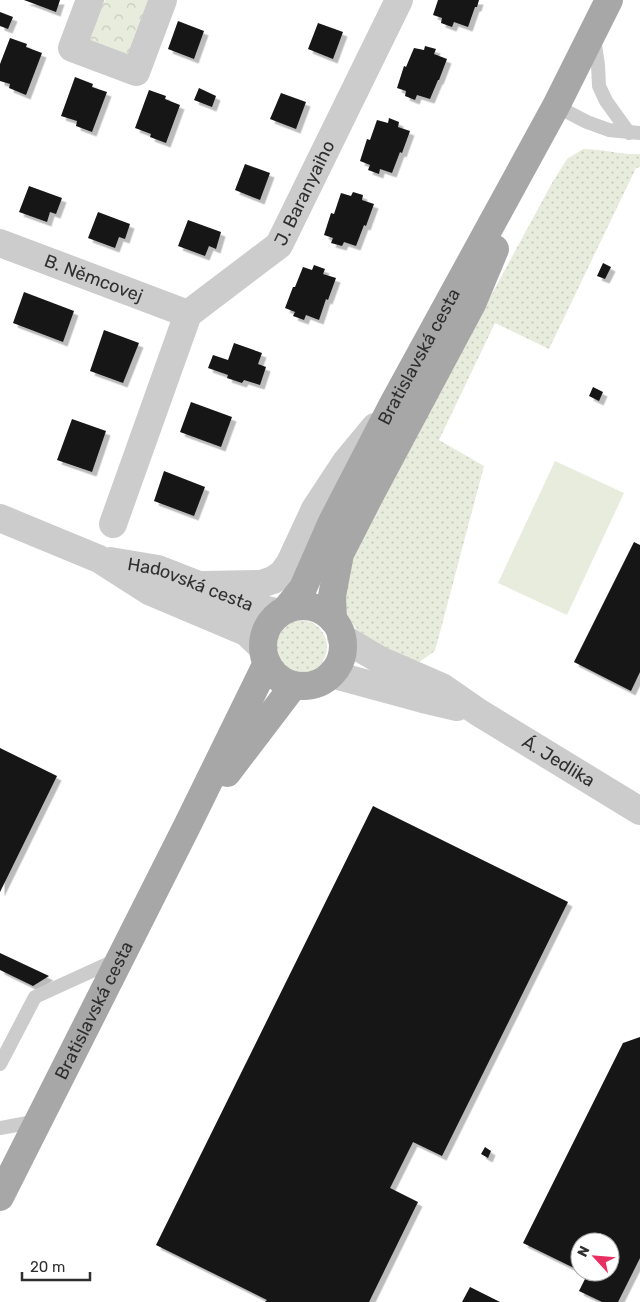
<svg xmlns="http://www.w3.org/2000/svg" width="640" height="1302" viewBox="0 0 640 1302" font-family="Rubik,sans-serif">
<defs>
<pattern id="grass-dots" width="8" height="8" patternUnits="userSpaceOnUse" patternTransform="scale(1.25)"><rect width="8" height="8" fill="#e8ecdd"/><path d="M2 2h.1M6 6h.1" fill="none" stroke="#c7cbbe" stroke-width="1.8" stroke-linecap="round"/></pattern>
<pattern id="park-crowns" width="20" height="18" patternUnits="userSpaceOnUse" patternTransform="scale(1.25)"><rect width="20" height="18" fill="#e8ecdd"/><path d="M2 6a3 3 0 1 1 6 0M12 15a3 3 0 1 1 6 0" fill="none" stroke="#c7cbbe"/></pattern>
<filter id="shadow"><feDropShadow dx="4.5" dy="4.5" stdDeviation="0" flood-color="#0004"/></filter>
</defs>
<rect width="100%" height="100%" fill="#fff"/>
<path fill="url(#grass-dots)" d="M 583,149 C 602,149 621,155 640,154 L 640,167 L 636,168 L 549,349 L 495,323 L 439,440 L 484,466 L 435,651 L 412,667 L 362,639 L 343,607 L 344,578 L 429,401 L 494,290 L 552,183 L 567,159 Z
M273 647a27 27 0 1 1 54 0a27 27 0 1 1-54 0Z"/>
<path fill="url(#park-crowns)" d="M 105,0 L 155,0 L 133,59 L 89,43 Z"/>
<path fill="#e8ecdd" d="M 555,461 L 624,493 L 567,615 L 498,583 Z"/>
<path fill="#161616" filter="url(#shadow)" d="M 24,0 L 60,0 L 56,12 Z
M 438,0 L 479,0 L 477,7 L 475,7 L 468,27 L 454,22 L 452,27 L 441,23 L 442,18 L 433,15 Z
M 0,12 L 13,17 L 8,29 L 0,26 Z
M 178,21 L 204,31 L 194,59 L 168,49 Z
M 318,23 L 343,32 L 333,59 L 308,49 Z
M 10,38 L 27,44 L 26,47 L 42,53 L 26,95 L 9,88 L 10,84 L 0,81 L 0,64 Z
M 425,46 L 436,49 L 434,54 L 447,59 L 439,80 L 438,80 L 430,99 L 417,95 L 415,100 L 405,96 L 406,91 L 397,88 L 404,66 L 406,67 L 414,48 L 424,50 Z
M 75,77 L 93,84 L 92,87 L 107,92 L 92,132 L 76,126 L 77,121 L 61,116 Z
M 199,88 L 216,96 L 212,107 L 194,100 Z
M 149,90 L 166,96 L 165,99 L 180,105 L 166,143 L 150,137 L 151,134 L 135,128 Z
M 281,93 L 306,102 L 296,129 L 270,119 Z
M 389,118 L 399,122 L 398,127 L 410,131 L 402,153 L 400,152 L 392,173 L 380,169 L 379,174 L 368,170 L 370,165 L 360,161 L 367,139 L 370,140 L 377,120 L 388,123 Z
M 245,164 L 270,173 L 260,200 L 235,190 Z
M 29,186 L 62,198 L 56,214 L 50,212 L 47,222 L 19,212 Z
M 353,192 L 363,195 L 362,200 L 374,204 L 366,226 L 364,225 L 356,246 L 344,242 L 342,246 L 331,243 L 333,238 L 324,235 L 331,213 L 334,214 L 341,193 L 351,196 Z
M 98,212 L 130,224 L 125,239 L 119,237 L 115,248 L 88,238 Z
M 188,220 L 221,232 L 216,249 L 209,246 L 205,256 L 178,246 Z
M 603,263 L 611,267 L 605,279 L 597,276 Z
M 314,265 L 325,269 L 323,274 L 336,278 L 328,300 L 326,299 L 319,320 L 306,315 L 304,320 L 293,316 L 295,312 L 285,308 L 293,287 L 295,287 L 303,267 L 312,270 Z
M 24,292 L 74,311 L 63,342 L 13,323 Z
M 104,330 L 139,343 L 123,383 L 90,371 Z
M 234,343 L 262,353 L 258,364 L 266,367 L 260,385 L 244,380 L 242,383 L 227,378 L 228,375 L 208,368 L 213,355 L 228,360 Z
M 593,387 L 603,392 L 599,401 L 589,396 Z
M 191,402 L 232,417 L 221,447 L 180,432 Z
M 72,419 L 106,431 L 92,472 L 57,460 Z
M 164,471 L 205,487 L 194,516 L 154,501 Z
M 634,542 L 640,545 L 640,672 L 631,691 L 574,662 Z
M 0,748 L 57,776 L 0,892 Z
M 373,806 L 568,902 L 442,1156 L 413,1142 L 390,1188 L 418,1202 L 369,1302 L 265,1302 L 267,1300 L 156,1245 Z
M 0,953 L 49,976 L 33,986 L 0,970 Z
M 640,1037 L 640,1258 L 618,1302 L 602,1302 L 579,1291 L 587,1275 L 582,1272 L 610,1272 L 610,1242 L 580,1242 L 580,1271 L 523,1243 L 623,1043 Z
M 485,1147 L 491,1151 L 488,1158 L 481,1154 Z
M 470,1287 L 500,1302 L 462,1302 Z"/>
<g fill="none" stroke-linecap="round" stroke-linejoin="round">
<path stroke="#ccc" stroke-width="14" d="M 594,38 L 598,65 L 599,86 L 606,101 L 629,133
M 556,106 L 587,122 L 609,130 L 640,133
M 0,1064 L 35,997 L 116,960
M 0,1128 L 38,1121"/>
<g stroke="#ccc" stroke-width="28">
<path d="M 90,0 L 72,48 L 136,72 L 163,0"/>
<path id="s1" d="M 0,243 L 188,314"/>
<path d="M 0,518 L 99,559 L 149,591 L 246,632 L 263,648"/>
<path id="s2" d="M 113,524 L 188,314 L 279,245 L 399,0"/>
<path id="s3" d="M 110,561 L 158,569 L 258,608 L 280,613"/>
<path d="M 203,585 L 261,584 L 273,580 L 282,574 L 290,563 L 315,509 L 346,462 L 375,427"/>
<path id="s4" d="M 341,637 L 380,660 L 442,687 L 478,712 L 640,811"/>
<path d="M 331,674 L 423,699 L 457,707"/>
</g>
<g stroke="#a7a7a7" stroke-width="28">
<circle cx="303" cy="646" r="40"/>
<path id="s5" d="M 286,609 L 303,588 L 332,522 L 393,404 L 556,106 L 609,0"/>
<path d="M 333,620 L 332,596 L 340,554 L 367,501 L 472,304 L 495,249"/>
<path d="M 227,773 L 294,685"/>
<path id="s6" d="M 0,1197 L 188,824 L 267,663"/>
</g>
</g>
<g text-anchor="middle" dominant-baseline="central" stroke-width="5" stroke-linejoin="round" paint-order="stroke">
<g font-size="18" fill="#2f2f2f" stroke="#fff">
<text stroke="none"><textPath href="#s2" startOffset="395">J. Baranyaiho</textPath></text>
<text stroke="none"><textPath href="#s1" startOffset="100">B. Němcovej</textPath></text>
<text stroke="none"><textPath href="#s5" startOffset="286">Bratislavská cesta</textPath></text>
<text stroke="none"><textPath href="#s3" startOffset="84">Hadovská cesta</textPath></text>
<text stroke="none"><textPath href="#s4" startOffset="251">Á. Jedlika</textPath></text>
<text stroke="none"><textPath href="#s6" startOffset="209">Bratislavská cesta</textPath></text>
</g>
</g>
<g transform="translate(595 1257) rotate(296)"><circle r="24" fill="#ffffff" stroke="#acacac"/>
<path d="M0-4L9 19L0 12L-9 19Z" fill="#e92e61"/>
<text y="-8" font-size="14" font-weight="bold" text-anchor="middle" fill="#2f2f2f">N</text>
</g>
<path d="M22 1272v8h68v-8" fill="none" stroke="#2f2f2f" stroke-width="2.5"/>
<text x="30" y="1272" font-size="15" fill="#2f2f2f" stroke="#ffffff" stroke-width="4" paint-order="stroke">20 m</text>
</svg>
